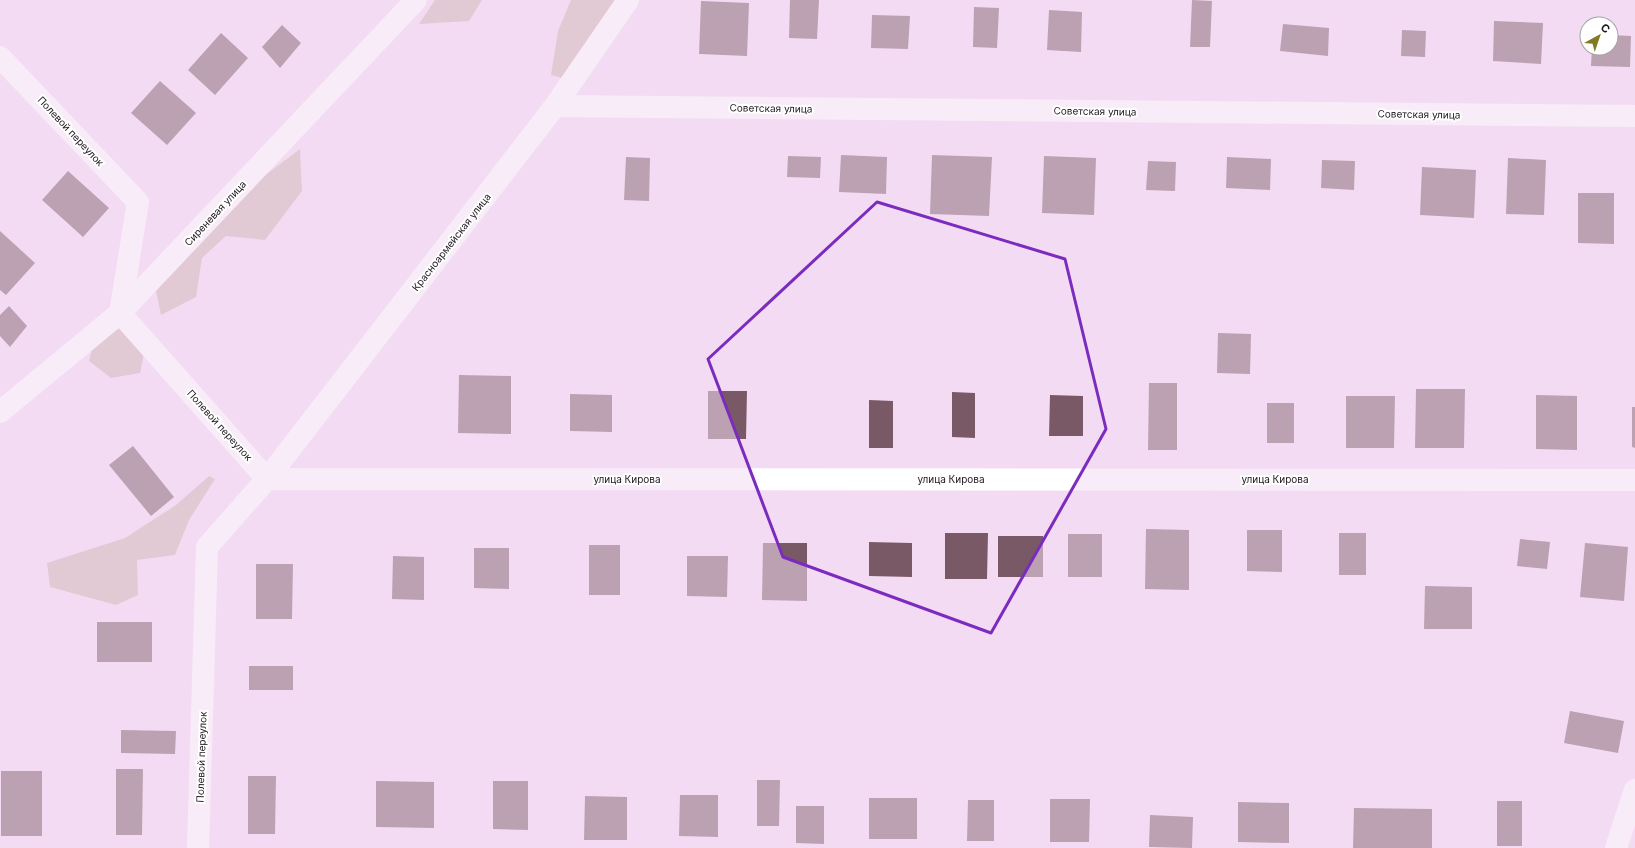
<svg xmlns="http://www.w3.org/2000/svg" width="1635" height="848" viewBox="0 0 1635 848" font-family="Inter,sans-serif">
<rect width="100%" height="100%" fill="#f3dcf3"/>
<path fill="#ceb3b2" d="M 435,0 L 482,0 L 469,21 L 419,24 Z
M 571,0 L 623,0 L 569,80 L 551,75 L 558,31 Z
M 300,149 L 302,191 L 265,240 L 226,236 L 202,258 L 196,297 L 161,315 L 156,291 L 182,248 L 248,188 Z
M 119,327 L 145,348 L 140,373 L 111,378 L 89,361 L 93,345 Z
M 209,476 L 215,479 L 189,520 L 175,555 L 137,560 L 138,595 L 116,605 L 50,587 L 47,563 L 125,538 L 176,505 Z"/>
<path fill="#7a5966" d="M 790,0 L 819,0 L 817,39 L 789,38 Z
M 1192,0 L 1212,1 L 1210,47 L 1190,47 Z
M 701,1 L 749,3 L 747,56 L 699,54 Z
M 974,7 L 999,8 L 997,48 L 973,47 Z
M 1049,10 L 1082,12 L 1081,52 L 1047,50 Z
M 872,15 L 910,16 L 908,49 L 871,48 Z
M 1494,21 L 1543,23 L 1541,64 L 1493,61 Z
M 1283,24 L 1329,28 L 1328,56 L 1280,51 Z
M 282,25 L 301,43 L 280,68 L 262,47 Z
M 1402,30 L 1426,31 L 1425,57 L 1401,56 Z
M 221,33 L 248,58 L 215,95 L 188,70 Z
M 1611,35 L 1631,36 L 1630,67 L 1591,66 L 1592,48 L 1611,48 Z
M 160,81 L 196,113 L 167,145 L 131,113 Z
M 841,155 L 887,157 L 886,194 L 839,192 Z
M 932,155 L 992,157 L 989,216 L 930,214 Z
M 788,156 L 821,157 L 820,178 L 787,177 Z
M 1044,156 L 1096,158 L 1094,215 L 1042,213 Z
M 626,157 L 650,158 L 649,201 L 624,200 Z
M 1227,157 L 1271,159 L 1270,190 L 1226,188 Z
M 1508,158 L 1546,160 L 1544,215 L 1506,214 Z
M 1322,160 L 1355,161 L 1354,190 L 1321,188 Z
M 1148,161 L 1176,162 L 1175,191 L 1146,190 Z
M 1422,167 L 1476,170 L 1474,218 L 1420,215 Z
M 68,171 L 109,208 L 83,237 L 42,200 Z
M 1578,193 L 1614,193 L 1614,244 L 1578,243 Z
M 0,231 L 35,263 L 6,295 L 0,290 Z
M 9,306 L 27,326 L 10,347 L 0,336 L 0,315 Z
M 1218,333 L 1251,334 L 1250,374 L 1217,373 Z
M 459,375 L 511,376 L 511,434 L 458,433 Z
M 1149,383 L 1177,383 L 1177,450 L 1148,450 Z
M 1416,389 L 1465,389 L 1464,448 L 1415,448 Z
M 708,391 L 747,391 L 746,439 L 708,439 Z
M 952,392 L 975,393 L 975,438 L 952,437 Z
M 570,394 L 612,395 L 612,432 L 570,431 Z
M 1050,395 L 1083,396 L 1083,436 L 1049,436 Z
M 1536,395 L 1577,396 L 1577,450 L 1536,449 Z
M 1346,396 L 1395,396 L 1394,448 L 1346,448 Z
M 869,400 L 893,401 L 893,448 L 869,448 Z
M 1267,403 L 1294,403 L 1294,443 L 1267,443 Z
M 1632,407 L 1635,407 L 1635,448 L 1632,447 Z
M 133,446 L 174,497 L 151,516 L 109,465 Z
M 1146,529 L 1189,530 L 1189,590 L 1145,589 Z
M 1247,530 L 1282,530 L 1282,572 L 1247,571 Z
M 945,533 L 988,533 L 987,579 L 945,579 Z
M 1339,533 L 1366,533 L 1366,575 L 1339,575 Z
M 1068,534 L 1102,534 L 1102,577 L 1068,577 Z
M 998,536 L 1043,536 L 1043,577 L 998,577 Z
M 1520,539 L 1550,542 L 1547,569 L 1517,566 Z
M 869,542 L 912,543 L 912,577 L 869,576 Z
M 763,543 L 807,543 L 807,601 L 762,600 Z
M 1585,543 L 1628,547 L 1624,601 L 1580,597 Z
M 589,545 L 620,545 L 620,595 L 589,595 Z
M 474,548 L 509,548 L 509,589 L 474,588 Z
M 393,556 L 424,557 L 424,600 L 392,599 Z
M 687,556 L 728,556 L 727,597 L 687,596 Z
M 256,564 L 293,564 L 292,619 L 256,619 Z
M 1425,586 L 1472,587 L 1472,629 L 1424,629 Z
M 97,622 L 152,622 L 152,662 L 97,662 Z
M 249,666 L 293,666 L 293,690 L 249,690 Z
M 1570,711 L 1624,721 L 1618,753 L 1564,743 Z
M 121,730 L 176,731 L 175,754 L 121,753 Z
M 116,769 L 143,769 L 142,835 L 116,835 Z
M 1,771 L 42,771 L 42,836 L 1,836 Z
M 248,776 L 276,776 L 275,834 L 248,834 Z
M 757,780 L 780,780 L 779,826 L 757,826 Z
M 376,781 L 434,782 L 434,828 L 376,827 Z
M 493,781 L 528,781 L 528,830 L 493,829 Z
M 680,795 L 718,795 L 718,837 L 679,836 Z
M 585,796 L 627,797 L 627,840 L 584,840 Z
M 869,798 L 917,798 L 917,839 L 869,839 Z
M 1050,799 L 1090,799 L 1089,842 L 1050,842 Z
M 968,800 L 994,800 L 994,841 L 967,841 Z
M 1497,801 L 1522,801 L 1522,846 L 1497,846 Z
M 1238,802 L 1289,803 L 1289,843 L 1238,842 Z
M 796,806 L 824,806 L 824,844 L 796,843 Z
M 1354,808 L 1432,809 L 1432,848 L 1353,848 Z
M 1150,815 L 1193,817 L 1192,848 L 1149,847 Z"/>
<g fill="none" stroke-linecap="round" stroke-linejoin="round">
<path stroke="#fff" stroke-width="22" d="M 0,57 L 138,202 L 120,313 L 267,479 L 207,547 L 198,848
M 555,106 L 1635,116
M 0,412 L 120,313 L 416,0
M 267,479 L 1635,480
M 267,479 L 555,106 L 628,0
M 1616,848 L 1635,790"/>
</g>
<path d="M0 0H1635V848H0ZM 877,202 L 1065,259 L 1106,429 L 991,633 L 783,557 L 708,359 Z" fill="#f3dcf3" fill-opacity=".55" fill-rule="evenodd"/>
<path fill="none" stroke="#7b2cbf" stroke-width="3" stroke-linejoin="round" d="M 877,202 L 1065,259 L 1106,429 L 991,633 L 783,557 L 708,359 Z"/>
<g text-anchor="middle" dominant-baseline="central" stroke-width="4" stroke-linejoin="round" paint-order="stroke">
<g font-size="10" fill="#1f171f" stroke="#fff">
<text transform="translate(771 108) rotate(1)">Советская улица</text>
<text transform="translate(1095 111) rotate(1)">Советская улица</text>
<text transform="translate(1419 114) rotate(1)">Советская улица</text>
<text transform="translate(71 131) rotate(47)">Полевой переулок</text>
<text transform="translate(215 213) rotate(-47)">Сиреневая улица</text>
<text transform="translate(451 242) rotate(-52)">Красноармейская улица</text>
<text transform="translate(220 425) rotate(48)">Полевой переулок</text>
<text x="627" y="479">улица Кирова</text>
<text x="951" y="479">улица Кирова</text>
<text x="1275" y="479">улица Кирова</text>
<text transform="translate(201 757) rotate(-88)">Полевой переулок</text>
</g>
</g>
<g transform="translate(1599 36) rotate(40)"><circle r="19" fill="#ffffff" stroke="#a5a2a5"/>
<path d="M0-3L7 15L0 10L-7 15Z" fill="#817a20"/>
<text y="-6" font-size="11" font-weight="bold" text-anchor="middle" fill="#1f171f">С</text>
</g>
</svg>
